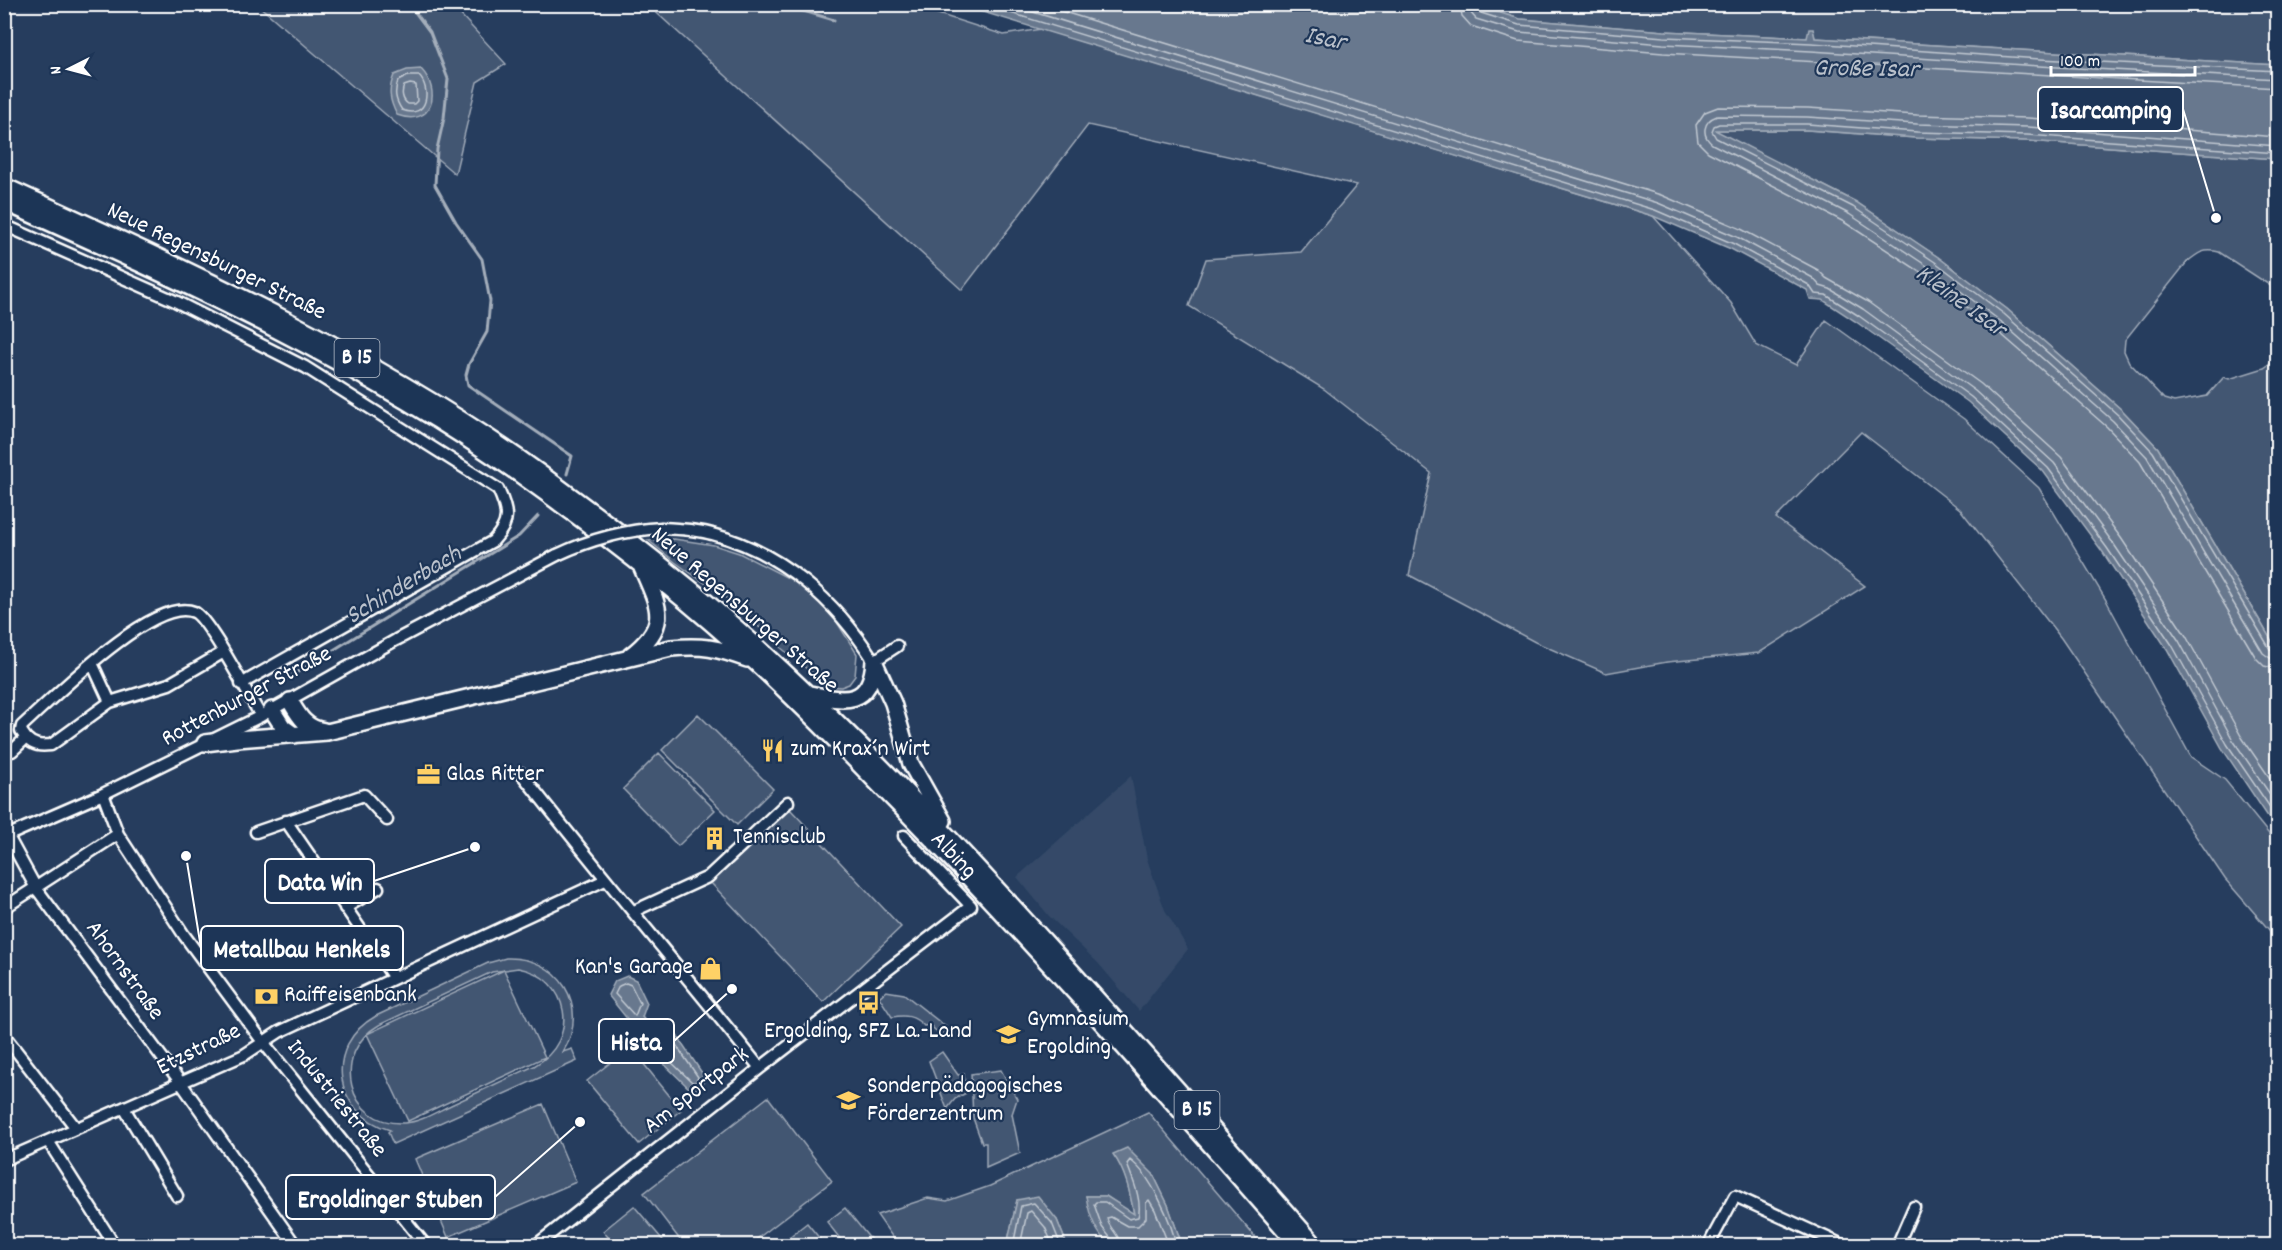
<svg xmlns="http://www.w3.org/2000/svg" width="2282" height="1250" viewBox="0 0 2282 1250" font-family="Dekko,sans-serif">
<rect width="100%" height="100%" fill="#263d5e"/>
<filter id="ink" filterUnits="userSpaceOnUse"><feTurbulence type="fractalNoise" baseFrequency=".0167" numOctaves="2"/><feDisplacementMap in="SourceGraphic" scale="12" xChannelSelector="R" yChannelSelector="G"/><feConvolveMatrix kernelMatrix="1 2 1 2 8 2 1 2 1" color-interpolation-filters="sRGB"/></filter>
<g filter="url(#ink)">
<path fill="#344a68" d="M 1131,776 L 1147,859 L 1165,910 L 1188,949 L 1139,1011 L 1098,963 L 1049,916 L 1017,877 Z"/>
<path fill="#425672" stroke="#a0aab8" stroke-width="1.5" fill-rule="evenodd" d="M 258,5 L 459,5 L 459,13 L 506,64 L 477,82 L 455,174 Z
M 648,5 L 910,5 L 1004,35 L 1041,29 L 1653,216 L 1731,303 L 1756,345 L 1796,365 L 1826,320 L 1964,419 L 2039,488 L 2106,600 L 2191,757 L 2225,780 L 2277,844 L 2277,939 L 2225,879 L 2061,638 L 1960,509 L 1861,432 L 1776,518 L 1865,586 L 1759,653 L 1667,662 L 1606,673 L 1535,642 L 1409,575 L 1431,473 L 1324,389 L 1189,306 L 1206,259 L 1301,252 L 1357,185 L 1088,125 L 962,290 Z
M 1475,5 L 2277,5 L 2277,65 L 1815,38 L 1813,30 L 1807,38 L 1664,31 L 1520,19 Z
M 1713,130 L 1807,130 L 1916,138 L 2027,141 L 2277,159 L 2277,290 L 2219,252 C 2204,248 2198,253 2187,262 L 2125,340 L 2124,351 L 2129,362 L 2164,399 L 2174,402 L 2207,396 L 2224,377 L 2229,379 L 2264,368 L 2277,359 L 2277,650 L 2158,448 L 2123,411 L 2007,309 L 1938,257 L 1856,202 Z
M 674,539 L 714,545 L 739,553 L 794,581 L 814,596 L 835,619 L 857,654 L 855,676 L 849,684 L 841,687 L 828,686 L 780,647 L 737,606 L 675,562 L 648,540 Z
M 698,714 L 773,789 L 737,825 L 662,750 Z
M 659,753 L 715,810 L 678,846 L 623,789 Z
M 790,809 L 901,927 L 823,1002 L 711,883 Z
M 506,958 C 559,956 591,1006 563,1052 L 572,1049 L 577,1061 L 393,1144 L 388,1132 L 390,1130 C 333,1113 323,1046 376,1016 L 488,963 ZM 518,968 C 570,977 581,1040 534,1066 C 506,1079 479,1092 451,1105 C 436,1112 421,1122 404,1123 C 346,1126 331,1052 379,1025 L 492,972 Z
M 504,970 L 545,1057 L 408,1121 L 367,1034 Z
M 886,991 L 904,994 L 946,1027 L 942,1037 L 930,1025 L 924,1026 C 914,1015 905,1015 892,1017 L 879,997 Z
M 630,1047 L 681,1110 L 639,1144 L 587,1081 Z
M 942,1052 L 958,1075 L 964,1074 L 966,1093 L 955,1099 L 947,1109 L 929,1061 Z
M 1001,1070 L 1017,1099 L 1012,1114 L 1020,1153 L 986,1168 L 986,1143 L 982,1143 L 973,1118 L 971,1074 Z
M 768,1097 L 832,1181 L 749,1245 L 684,1245 L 644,1193 Z
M 543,1104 L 576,1182 L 448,1237 L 415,1159 Z
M 1148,1112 L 1262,1245 L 1182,1245 L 1168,1205 L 1153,1174 L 1113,1154 C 1127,1172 1130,1193 1134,1215 L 1106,1196 L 1086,1196 L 1108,1244 L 1110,1245 L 1067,1245 L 1057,1220 L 1017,1200 L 1007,1245 L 898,1245 L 877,1215 L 928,1198 L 947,1201 L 990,1186 Z
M 634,1206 L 667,1245 L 615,1245 L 603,1231 Z
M 845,1208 L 875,1245 L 845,1245 L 827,1222 Z
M 807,1223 L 825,1245 L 779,1245 Z"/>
<path fill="#67788e" stroke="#a4aebb" stroke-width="1.5" d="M 1475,5 L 1520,19 L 1664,31 L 1807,38 L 1809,29 L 1813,29 L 1815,38 L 2277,65 L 2277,159 L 2027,141 L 1916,138 L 1807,130 L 1715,130 L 1856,202 L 1938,257 L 2007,309 L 2123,411 L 2158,448 L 2277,650 L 2277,830 L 2222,748 L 2167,649 L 2102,551 L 2043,471 L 1968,402 L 1855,321 L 1823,300 L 1810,299 L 1807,290 L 1731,249 L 1653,216 L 960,5 Z
M 421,69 C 442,91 433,128 397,115 C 389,100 388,90 394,75 L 407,70 Z
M 627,976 L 636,980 L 647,1003 L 642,1017 L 652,1029 L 672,1028 L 706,1079 L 694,1093 L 661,1061 L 608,995 L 615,981 Z
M 1127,1148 L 1153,1174 L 1168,1205 L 1182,1245 L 1110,1245 C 1095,1233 1089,1215 1086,1196 L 1106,1196 L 1134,1214 C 1130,1193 1126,1172 1113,1154 Z
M 1038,1196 L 1057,1220 L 1067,1245 L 1007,1245 L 1017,1200 Z"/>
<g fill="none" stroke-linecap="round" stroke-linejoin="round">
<path stroke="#c2c9d2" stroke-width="1.5" d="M 981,4 L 1655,210 L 1734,244 L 1809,285 L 1815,294 L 1826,295 L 1859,316 L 1971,397 L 2048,468 L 2107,548 L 2172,645 L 2227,744 L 2278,819
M 1007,4 L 1658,203 L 1737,237 L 1813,278 L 1820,286 L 1830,289 L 1863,309 L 1975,391 L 2054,463 L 2113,543 L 2179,641 L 2233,740 L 2278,806
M 1038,4 L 1661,195 L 1741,229 L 1818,270 L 1826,278 L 1868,302 L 1981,384 L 2061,457 L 2121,538 L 2186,636 L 2241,736 L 2278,790
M 1460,4 L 1462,16 L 1471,26 L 1518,41 L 1663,53 L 2278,88
M 1469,4 L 1470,12 L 1476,19 L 1519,32 L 1663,44 L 1811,51 L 2039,66 L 2278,79
M 1477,4 L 1481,13 L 1519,25 L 1664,37 L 1811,43 L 2040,59 L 2278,71
M 408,76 L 419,76 C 431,88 429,120 402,110 C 395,100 394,92 398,81 Z
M 410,84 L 416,85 L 417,101 L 414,104 L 408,104 C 402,100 401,92 404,86 Z
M 2278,137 L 2028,118 L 1917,115 L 1808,108 L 1718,107 L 1705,112 L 1696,125 L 1698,142 L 1708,152 L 1844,222 L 1925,275 L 1993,327 L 2107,427 L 2140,462 L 2256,658 L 2264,666 L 2278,669
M 2278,146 L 2028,127 L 1917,124 L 1807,117 L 1717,116 C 1703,121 1701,135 1712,144 L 1849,214 L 1930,268 L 1999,320 L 2113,421 L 2147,457 L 2263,653 L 2270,658 L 2278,660
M 2278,153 L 2027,135 L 1917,132 L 1807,124 L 1719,124 L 1714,126 L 1712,131 L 1716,138 L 1853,207 L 1935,262 L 2004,314 L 2118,415 L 2153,452 L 2270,649 L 2278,652
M 626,983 L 631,985 L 640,1003 L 635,1016 L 615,994 L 619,986 Z
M 654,1035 L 670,1036 L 698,1077 L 696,1082 L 692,1082 L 666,1057 L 652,1040 Z
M 1013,1246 L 1021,1206 L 1034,1203 L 1052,1223 L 1061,1246
M 1020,1246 L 1027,1213 L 1031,1211 L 1045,1227 L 1053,1246
M 1113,1246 L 1112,1240 L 1102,1227 L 1094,1204 L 1096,1202 L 1105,1202 L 1129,1219 L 1138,1217 C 1143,1201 1132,1178 1127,1164 L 1130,1160 C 1150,1174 1172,1221 1176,1246
M 1121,1246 C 1120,1234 1108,1228 1107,1218 L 1111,1217 L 1127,1226 L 1138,1226 L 1146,1218 L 1146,1203 L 1149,1200 L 1155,1210 L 1169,1246"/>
<path stroke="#a4aebb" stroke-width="3" d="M 409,4 L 430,32 L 448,79 L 444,118 L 437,149 L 435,185 L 456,222 L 482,259 L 490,301 L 487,332 L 469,364 L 466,375 L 468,385 L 572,456 L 567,474
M 780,4 L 834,20
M 2245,4 L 2278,8
M 283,681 L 519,536 L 538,516"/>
<defs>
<path id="minor" d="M 4,225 L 175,301 L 305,367 L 498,489 C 508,511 511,522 493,541 L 241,684
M 662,528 C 679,529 696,529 712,534 C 782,552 836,601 874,661 L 897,646
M 92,663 L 110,702
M 26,738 C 34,746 40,746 51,745 L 110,702 L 169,684 L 224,652
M 12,751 L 26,738 L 21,731 L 22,726 C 51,700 154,595 194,612 C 209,619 249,697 261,716
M 521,773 C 599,873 681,969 760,1068
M 103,794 L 118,834 L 184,935 L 263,1042 L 426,1246
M 286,821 L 394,978
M 5,831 L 36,888 L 181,1083 L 296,1246
M 256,832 L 364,795 L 387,820
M 4,837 L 103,794 L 261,716 L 396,640 L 557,555
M 4,908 L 118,834
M 345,908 L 378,888
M 634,911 L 708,877 L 788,802
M 4,1035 L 76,1128
M 124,1108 L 177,1196
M 48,1141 L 115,1246
M 4,1160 L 244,1055 L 279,1032 L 605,880
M 535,1246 L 760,1068 L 971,906 L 904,836
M 1708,1246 L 1735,1196 L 1845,1246
M 1897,1246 L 1914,1207"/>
<path id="highway" d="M 4,186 C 189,270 375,354 540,473 C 600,517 660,562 716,610 C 835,713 942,828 1048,945 C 1138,1044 1227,1145 1316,1246
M 4,202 C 187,284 370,366 533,484 C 611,540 687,599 757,664 C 805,708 850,755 895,801 C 1035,944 1167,1095 1299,1246
M 630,656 C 670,625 660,609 642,568
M 874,661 L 893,703 L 911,764 L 943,821
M 810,694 C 845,702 871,706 874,661
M 290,701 C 299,716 305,728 324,731
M 272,710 L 283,727 L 294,735
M 205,743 L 237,739 L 327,732 L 671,648 C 702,645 718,648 747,659"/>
</defs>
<use href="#minor" stroke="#fff" stroke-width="15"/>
<use href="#highway" stroke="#fff" stroke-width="20"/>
<use href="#minor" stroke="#1d3557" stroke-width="10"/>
<use href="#highway" stroke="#1d3557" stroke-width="15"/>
<defs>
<path id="minor-bridge" d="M 557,555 C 591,539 625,530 662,528"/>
</defs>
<use href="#minor-bridge" stroke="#fff" stroke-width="15" stroke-linecap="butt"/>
<use href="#minor-bridge" stroke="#1d3557" stroke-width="10"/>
</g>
</g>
<defs>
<symbol id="restaurant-bare" viewBox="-9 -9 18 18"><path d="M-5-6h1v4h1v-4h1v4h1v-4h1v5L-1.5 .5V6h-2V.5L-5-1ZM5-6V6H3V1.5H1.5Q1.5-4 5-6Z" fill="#ffd166" stroke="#1d3557" stroke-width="2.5" paint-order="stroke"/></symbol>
<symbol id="office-bare" viewBox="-9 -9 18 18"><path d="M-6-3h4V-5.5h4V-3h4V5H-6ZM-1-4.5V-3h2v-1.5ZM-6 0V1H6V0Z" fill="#ffd166" stroke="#1d3557" stroke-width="2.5" paint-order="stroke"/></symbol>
<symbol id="building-bare" viewBox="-9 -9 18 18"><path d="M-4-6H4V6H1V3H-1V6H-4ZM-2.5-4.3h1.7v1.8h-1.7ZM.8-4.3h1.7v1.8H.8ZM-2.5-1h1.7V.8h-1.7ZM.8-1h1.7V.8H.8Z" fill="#ffd166" stroke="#1d3557" stroke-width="2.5" paint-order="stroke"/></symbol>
<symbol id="shop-bare" viewBox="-9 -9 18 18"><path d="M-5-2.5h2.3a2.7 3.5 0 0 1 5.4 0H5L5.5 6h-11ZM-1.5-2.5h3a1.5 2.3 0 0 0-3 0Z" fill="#ffd166" stroke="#1d3557" stroke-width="2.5" paint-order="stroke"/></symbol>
<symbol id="bank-bare" viewBox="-9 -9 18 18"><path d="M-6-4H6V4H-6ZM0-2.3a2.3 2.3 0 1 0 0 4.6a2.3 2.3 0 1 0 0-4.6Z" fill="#ffd166" stroke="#1d3557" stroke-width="2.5" paint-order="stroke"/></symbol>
<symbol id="bus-bare" viewBox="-9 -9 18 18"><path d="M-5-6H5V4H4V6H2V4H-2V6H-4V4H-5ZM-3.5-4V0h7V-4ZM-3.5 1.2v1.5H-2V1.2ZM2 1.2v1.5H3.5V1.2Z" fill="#ffd166" stroke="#1d3557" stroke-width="2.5" paint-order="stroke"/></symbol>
<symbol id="school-bare" viewBox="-9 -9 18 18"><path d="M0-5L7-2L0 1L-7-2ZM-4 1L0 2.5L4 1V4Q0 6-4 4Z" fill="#ffd166" stroke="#1d3557" stroke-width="2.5" paint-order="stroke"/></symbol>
</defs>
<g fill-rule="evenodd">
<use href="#restaurant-bare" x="756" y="734" width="33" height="33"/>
<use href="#office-bare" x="412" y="758" width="33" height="33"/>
<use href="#building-bare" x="698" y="822" width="33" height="33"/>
<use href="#shop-bare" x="694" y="952" width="33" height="33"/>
<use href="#bank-bare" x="250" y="980" width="33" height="33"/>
<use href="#bus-bare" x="852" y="986" width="33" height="33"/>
<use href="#school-bare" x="992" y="1018" width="33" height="33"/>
<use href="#school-bare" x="832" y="1084" width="33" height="33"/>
</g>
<g text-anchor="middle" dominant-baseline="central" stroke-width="4.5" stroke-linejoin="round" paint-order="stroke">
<g fill="#1d3557" stroke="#bbc2cd" stroke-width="1.5">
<rect x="334.5" y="339" width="45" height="38" rx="4.5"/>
<rect x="1174.5" y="1091" width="45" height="38" rx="4.5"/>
</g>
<g font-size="22" font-weight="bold" fill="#fff">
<text x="357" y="358">B 15</text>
<text x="1197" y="1110">B 15</text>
</g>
<g font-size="24" fill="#fff" stroke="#1d3557">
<text transform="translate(216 262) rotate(26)">Neue Regensburger Straße</text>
<text transform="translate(744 611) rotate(41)">Neue Regensburger Straße</text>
<text transform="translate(247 697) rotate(-28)">Rottenburger Straße</text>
<text transform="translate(953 856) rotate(46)">Albing</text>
<text transform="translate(124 971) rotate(54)">Ahornstraße</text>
<text transform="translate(199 1050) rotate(-26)">Etzstraße</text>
<text transform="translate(697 1091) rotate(-38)">Am Sportpark</text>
<text transform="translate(336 1099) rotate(51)">Industriestraße</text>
</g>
<g font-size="24" fill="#fff" stroke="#1d3557" text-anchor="start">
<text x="790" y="750">zum Krax´n Wirt</text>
<text x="446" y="775">Glas Ritter</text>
<text x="733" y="838">Tennisclub</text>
<text x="693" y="968" text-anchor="end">Kan's Garage</text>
<text x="284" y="996">Raiffeisenbank</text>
<text x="1027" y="1020">Gymnasium<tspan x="1027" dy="28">Ergolding</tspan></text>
<text x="868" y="1032" text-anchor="middle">Ergolding, SFZ La.-Land</text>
<text x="867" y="1087">Sonderpädagogisches<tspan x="867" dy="28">Förderzentrum</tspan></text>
</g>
<g font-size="26" font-style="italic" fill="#bbc2cc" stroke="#1d3557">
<text transform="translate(1325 40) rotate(11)">Isar</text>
<text transform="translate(1866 70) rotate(1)">Große Isar</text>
<text transform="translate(1960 302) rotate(36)">Kleine Isar</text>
<text transform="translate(404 586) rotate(-31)">Schinderbach</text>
</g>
</g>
<path fill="none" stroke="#fff" stroke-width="2" d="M2216 218L2183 109M475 847L374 881M186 856L201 948M732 989L674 1041M580 1122L495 1197"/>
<g fill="#fff" stroke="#1d3557" stroke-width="2">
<circle cx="2216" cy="218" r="6"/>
<circle cx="475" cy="847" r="6"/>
<circle cx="186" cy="856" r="6"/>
<circle cx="732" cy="989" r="6"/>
<circle cx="580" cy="1122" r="6"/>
</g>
<g fill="#1d3557" stroke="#fff" stroke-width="2">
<rect x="2038" y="87" width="145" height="44" rx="6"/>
<rect x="265" y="859" width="109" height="44" rx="6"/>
<rect x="201" y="926" width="202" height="44" rx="6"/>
<rect x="599" y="1019" width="75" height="44" rx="6"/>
<rect x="286" y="1175" width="209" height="44" rx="6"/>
</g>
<g font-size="26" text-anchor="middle" font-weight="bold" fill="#fff">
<text x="2111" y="118">Isarcamping</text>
<text x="320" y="890">Data Win</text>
<text x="302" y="957">Metallbau Henkels</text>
<text x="636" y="1050">Hista</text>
<text x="390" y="1207">Ergoldinger Stuben</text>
</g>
<rect width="2282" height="1250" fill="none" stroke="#1d3557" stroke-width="24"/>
<rect x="12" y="12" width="2258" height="1226" fill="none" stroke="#fff" stroke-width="2" filter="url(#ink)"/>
<g transform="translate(69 69) rotate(264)" stroke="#1d3557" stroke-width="4.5" paint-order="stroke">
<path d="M0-4.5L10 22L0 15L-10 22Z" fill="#ffffff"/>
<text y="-9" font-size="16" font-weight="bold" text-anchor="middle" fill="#ffffff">N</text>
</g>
<path d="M2051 66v9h144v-9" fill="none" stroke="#ffffff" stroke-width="3"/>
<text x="2060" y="66" font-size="18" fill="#ffffff" stroke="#1d3557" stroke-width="4.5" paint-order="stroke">100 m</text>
</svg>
